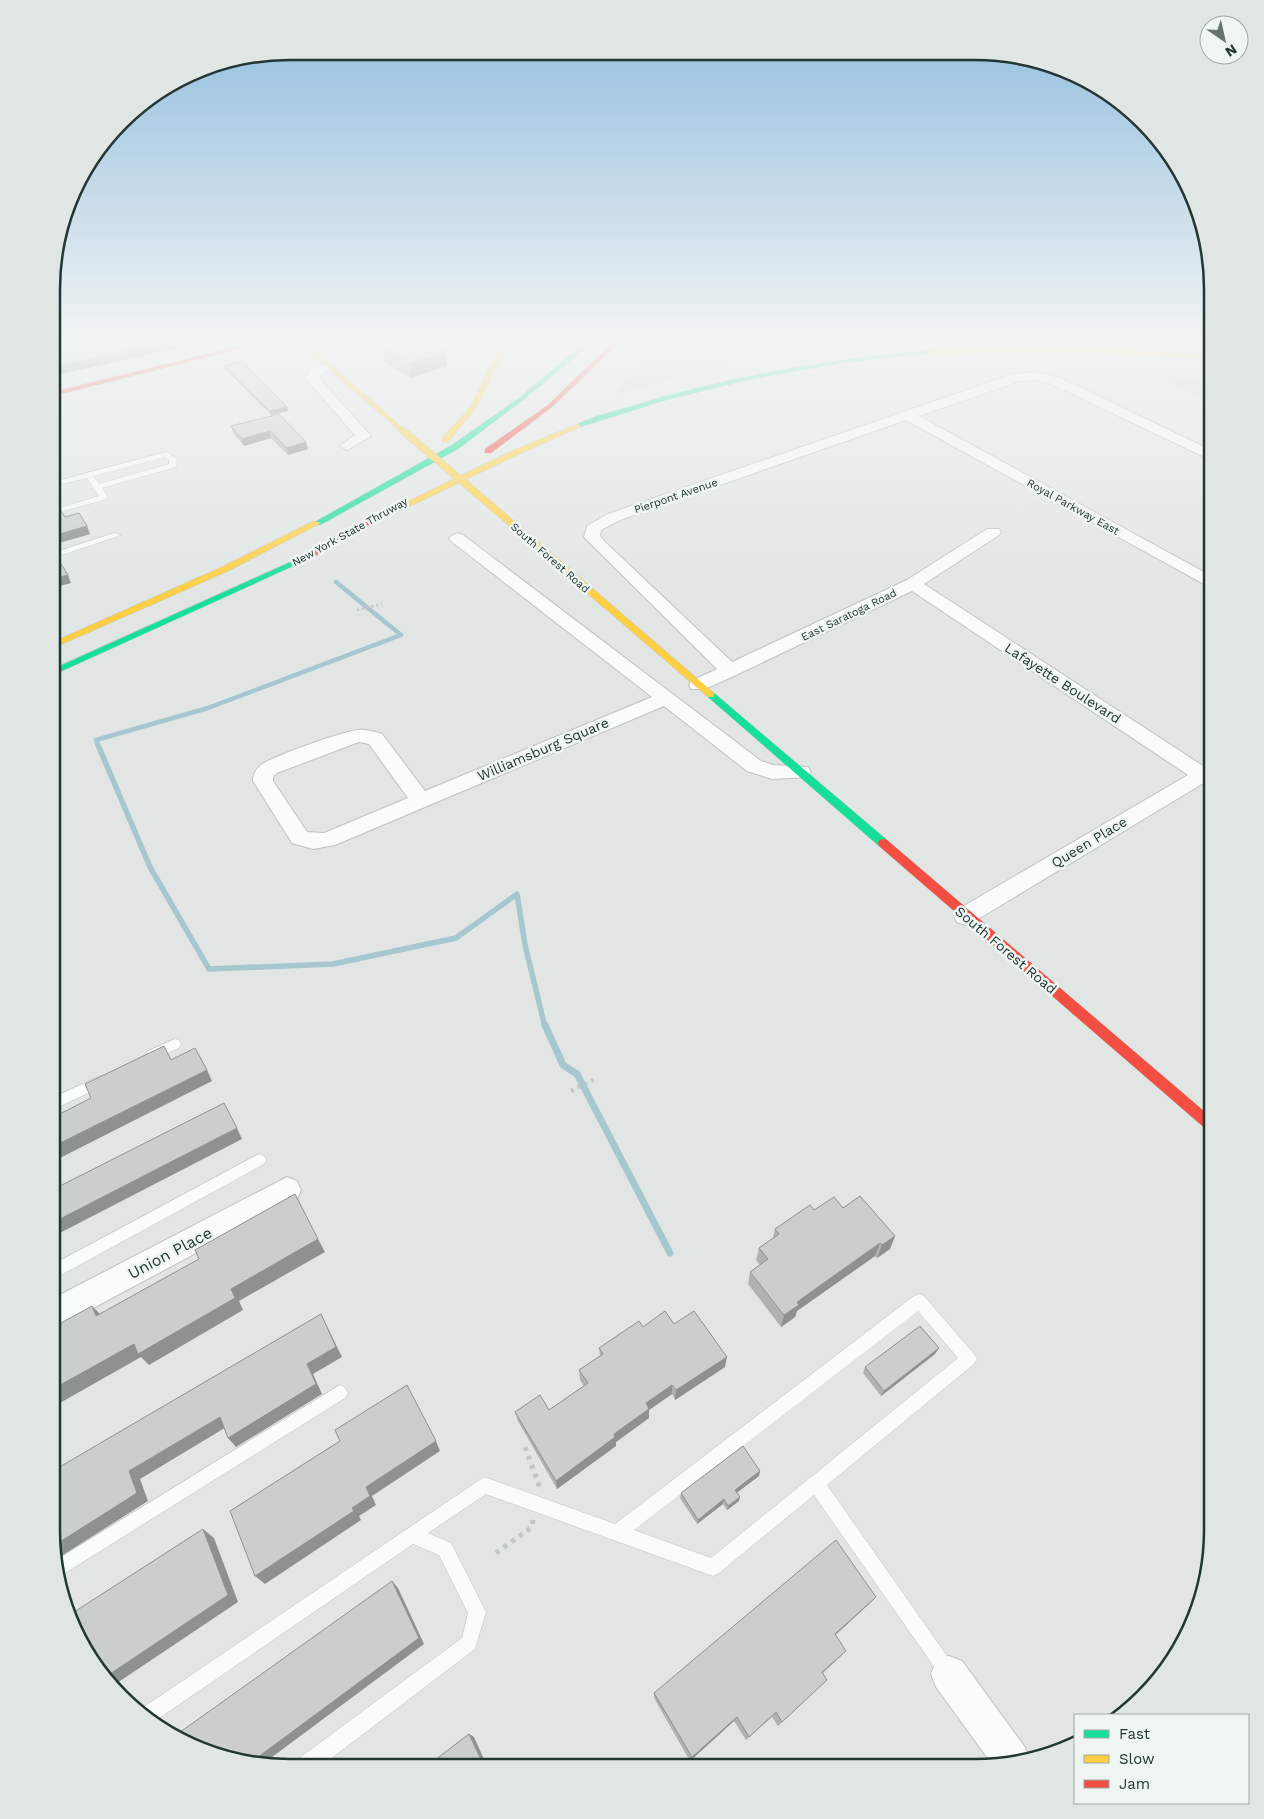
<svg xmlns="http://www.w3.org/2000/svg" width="1264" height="1819" viewBox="0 0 1264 1819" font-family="'Work Sans',sans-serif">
<rect width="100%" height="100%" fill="#e1e6e4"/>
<path fill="#ccded3" d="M 665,342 L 857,342 L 724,365 L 613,395 L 623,382 Z
M 1156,376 L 1213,381 L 1213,404 Z"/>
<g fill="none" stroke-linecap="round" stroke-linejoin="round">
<path stroke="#a6c6d0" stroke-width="4.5" d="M 98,746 L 96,740 L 208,708 L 401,635 L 336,582"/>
<path stroke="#a6c6d0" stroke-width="5.5" d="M 98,745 L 150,867 L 209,969 L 333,964 L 456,938 L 517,894 L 525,945 L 545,1027"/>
<path stroke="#a6c6d0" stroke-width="7" d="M 545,1025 L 563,1065 L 577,1074 L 670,1253"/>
<defs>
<path id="lane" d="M 408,342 C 415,342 418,345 423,346 C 431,347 446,342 456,342 L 422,350 Z
M 166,452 L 177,459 L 176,467 L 102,488 L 108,497 L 107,499 L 53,514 L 53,510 L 99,496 L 87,478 L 53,486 L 53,482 ZM 165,457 L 169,460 L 169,464 L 99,484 L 93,476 Z
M 114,533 L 121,535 L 53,558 L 53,553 Z
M 175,1039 L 179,1040 L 181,1044 L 179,1048 L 152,1060 L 148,1059 L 146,1055 L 148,1051 Z
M 100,1076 L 105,1077 L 106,1081 L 105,1085 L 52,1110 L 52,1098 Z
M 259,1154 L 264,1156 L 266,1160 L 264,1164 L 52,1280 L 52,1265 Z
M 919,1294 L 924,1296 L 974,1354 L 977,1359 L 974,1364 L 827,1485 L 954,1666 L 957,1672 L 954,1678 L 948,1681 L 942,1678 L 814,1495 L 719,1573 L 713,1576 L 486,1494 L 428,1533 L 451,1543 L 486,1612 L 475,1649 L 321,1766 L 296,1766 L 298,1759 L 462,1638 L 468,1613 L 439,1555 L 413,1544 L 152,1723 L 138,1711 L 484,1477 L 615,1524 L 914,1296 ZM 918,1311 L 958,1358 L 711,1558 L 634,1530 Z
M 340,1385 L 345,1388 L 348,1393 L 345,1398 L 62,1575 L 58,1559 Z"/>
<path id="street" d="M 329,363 L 335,367 L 322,374 L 320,379 L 371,436 L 347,450 L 340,446 L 355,435 L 306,379 L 312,368 Z
M 1036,372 L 1058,377 L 1213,451 L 1213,461 L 1049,383 L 1036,380 L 1020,381 L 919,416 L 1213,577 L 1213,589 L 906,420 L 620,520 L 601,530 L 600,536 L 605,542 L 732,662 L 907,580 L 987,529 L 999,529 L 1001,532 L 999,535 L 924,584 L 1203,766 L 1213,762 L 1213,789 L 1202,784 L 973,922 L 965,925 L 957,922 L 954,916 L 957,910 L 1188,775 L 912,591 L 736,675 L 705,689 L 691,689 L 689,685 L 691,681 L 717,669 L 584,537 L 587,526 L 608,514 L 1013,374 Z
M 457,533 L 463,535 L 761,761 L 773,765 L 808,767 L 811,772 L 808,777 L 772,779 L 747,771 L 664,706 L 335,845 L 313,849 L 292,843 L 253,781 C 253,774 256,769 261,765 C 271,757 346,730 359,730 C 366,729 375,732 382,734 L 425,791 L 652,697 L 451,541 L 449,538 ZM 359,742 L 369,744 L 408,798 L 324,833 L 307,832 L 273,781 L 273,777 L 277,773 Z
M 287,1177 L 297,1181 L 301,1190 L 297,1199 L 52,1330 L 52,1299 Z
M 949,1656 L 962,1661 L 1024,1746 L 1028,1755 L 992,1764 L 936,1687 L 931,1674 L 936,1661 Z"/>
<path id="fast" d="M 586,342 L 593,342 L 523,400 L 458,449 L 320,525 L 313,523 L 452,445 L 519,398 Z
M 931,350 L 933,351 L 933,353 L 841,363 L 752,379 L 666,400 L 580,427 L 575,426 C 587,417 620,410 635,405 C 732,376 830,359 931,350 Z
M 295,560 L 302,562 L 53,675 L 53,669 Z
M 711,692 L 714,693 L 887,840 L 888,843 L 887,846 L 879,846 L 708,697 L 706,695 Z"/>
<path id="slow" d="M 298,342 L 305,342 L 404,429 L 404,431 L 400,431 Z
M 502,342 L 508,342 L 477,407 L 448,442 L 442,442 L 442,438 L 471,406 Z
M 1071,347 L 1213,355 L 1213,359 L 1071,351 L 931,354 L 928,352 L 931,350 Z
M 578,424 L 581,426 L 580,427 L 513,457 L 379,521 L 372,519 L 507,453 Z
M 472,490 L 478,490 L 714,693 L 714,697 L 708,697 L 472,494 Z
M 314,521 L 321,523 L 228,571 L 53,648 L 53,642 L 222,567 Z"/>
<path id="jam" d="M 256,342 L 267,342 L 53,396 L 53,392 Z
M 613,342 L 620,342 L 552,407 L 491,453 L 485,453 L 485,449 L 548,405 Z
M 388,508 L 395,510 L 301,564 L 294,562 Z
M 883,839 L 887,840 L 1212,1118 L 1212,1132 L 1207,1130 L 879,846 L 878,843 L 879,840 Z"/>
</defs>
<use href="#lane" stroke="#bec3c1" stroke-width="1"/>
<use href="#street" stroke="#bec3c1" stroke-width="2"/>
<use href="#fast" stroke="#bec3c1" stroke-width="1"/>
<use href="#slow" stroke="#bec3c1" stroke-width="1"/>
<use href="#jam" stroke="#bec3c1" stroke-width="1"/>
<path stroke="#bfc6c4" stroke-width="2.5" stroke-dasharray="2 3" stroke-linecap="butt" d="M 357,610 L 382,604"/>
<path stroke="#bfc6c4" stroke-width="4" stroke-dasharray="3 4.5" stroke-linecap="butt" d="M 571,1091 L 595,1079"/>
<path stroke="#bfc6c4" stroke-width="5" stroke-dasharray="4 5.5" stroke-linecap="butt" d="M 525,1447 L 540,1488
M 496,1553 L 532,1527 L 533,1519"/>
<use href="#lane" fill="#fafbfb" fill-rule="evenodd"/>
<use href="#street" fill="#fafbfb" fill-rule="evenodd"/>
<use href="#fast" fill="#16e098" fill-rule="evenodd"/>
<use href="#slow" fill="#ffcf43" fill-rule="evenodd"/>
<use href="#jam" fill="#f24e42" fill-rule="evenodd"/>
<defs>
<path id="slow-bridge" d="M 402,430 L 475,492"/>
</defs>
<use href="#slow-bridge" stroke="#bec3c1" stroke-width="8" stroke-linecap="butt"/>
<use href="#slow-bridge" stroke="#ffcf43" stroke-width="7"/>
</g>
<path fill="#aeb2b0" d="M 383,348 L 447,366 L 411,378 L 385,362 Z
M 224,366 L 287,407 L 288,411 L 271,415 L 225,369 Z
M 279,414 L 306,442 L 308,449 L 288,455 L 271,438 L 244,446 L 233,433 L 231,426 Z
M 53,498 L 57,506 L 65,517 L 87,526 L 90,534 L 59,543 L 53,532 Z
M 843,1208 L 895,1236 L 890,1249 L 877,1258 L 875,1256 L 797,1311 L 795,1317 L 781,1327 L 748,1284 L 750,1272 L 760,1265 L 756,1260 L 759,1248 L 773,1238 L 775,1229 L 814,1210 Z
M 674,1324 L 725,1367 L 675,1400 L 672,1394 L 649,1410 L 649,1418 L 616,1442 L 616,1446 L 557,1489 L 518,1421 L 515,1412 L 549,1410 L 584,1386 L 580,1380 L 579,1370 L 600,1356 L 599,1348 L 643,1327 Z
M 939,1348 L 935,1354 L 881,1396 L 863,1373 L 865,1367 Z
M 759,1476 L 737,1492 L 739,1501 L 727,1510 L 723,1504 L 697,1524 L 680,1498 L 681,1493 Z
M 870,1603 L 835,1635 L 841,1656 L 823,1673 L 827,1680 L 778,1726 L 772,1717 L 746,1740 L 734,1721 L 690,1761 L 654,1698 L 654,1693 Z"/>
<path fill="#8d9190" d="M 165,342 L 182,342 L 183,344 L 181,344 L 182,347 L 53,376 L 53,368 Z
M 446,352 L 447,366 L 411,378 L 409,364 Z
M 287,407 L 288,411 L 271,415 L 270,411 Z
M 270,431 L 271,438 L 244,446 L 242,439 Z
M 306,442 L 308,449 L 288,455 L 287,448 Z
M 53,499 L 54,499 L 57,507 L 53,508 Z
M 87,526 L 90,534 L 59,543 L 56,535 Z
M 68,575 L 71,583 L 53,588 L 53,579 Z
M 207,1070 L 212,1081 L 52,1162 L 52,1147 Z
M 52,1086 L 54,1093 L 52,1095 Z
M 237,1128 L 242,1139 L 52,1237 L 52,1223 Z
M 895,1236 L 890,1249 L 877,1258 L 882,1245 Z
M 318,1239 L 325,1252 L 239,1301 L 243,1310 L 149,1365 L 141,1357 L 51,1408 L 51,1390 Z
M 880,1243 L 875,1256 L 797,1311 L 795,1317 L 781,1327 L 784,1315 L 797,1302 Z
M 92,1306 L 104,1318 L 96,1316 Z
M 321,1314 L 342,1357 L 313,1374 L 322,1394 L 236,1447 L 228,1438 L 307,1364 Z
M 939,1348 L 935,1354 L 881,1396 L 884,1391 Z
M 727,1357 L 725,1367 L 675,1400 L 676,1390 Z
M 672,1385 L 672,1394 L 649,1410 L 649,1418 L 616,1442 L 616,1446 L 557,1489 L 556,1481 L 614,1434 L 646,1403 Z
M 220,1417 L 228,1426 L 140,1479 L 148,1501 L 58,1558 L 55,1545 L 129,1471 Z
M 436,1441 L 440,1451 L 372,1496 L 376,1505 L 359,1516 L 361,1520 L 265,1584 L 255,1576 L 352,1508 L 366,1487 Z
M 760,1471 L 759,1476 L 734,1495 L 735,1490 Z
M 740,1497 L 739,1501 L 727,1510 L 728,1506 Z
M 724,1499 L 723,1504 L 697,1524 L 698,1520 Z
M 203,1529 L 214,1538 L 238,1602 L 111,1687 L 104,1678 Z
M 392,1581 L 398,1588 L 424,1644 L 260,1766 L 250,1763 Z
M 876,1597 L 870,1603 L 830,1640 L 835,1634 Z
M 737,1717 L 734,1721 L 690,1761 L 692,1757 Z
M 469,1734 L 474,1737 L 487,1766 L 484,1766 Z"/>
<path fill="#cacfcd" stroke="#8d9190" d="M 53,342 L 165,342 L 53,368 Z
M 400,342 L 430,342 L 446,352 L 409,364 L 383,348 Z
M 242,361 L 287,407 L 270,411 L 224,366 Z
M 279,414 L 306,442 L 287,448 L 270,431 L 242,439 L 231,426 Z
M 58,506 L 65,517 L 79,513 L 87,526 L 56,535 L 53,530 L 53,507 Z
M 60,562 L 68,575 L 53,579 L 53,564 Z
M 164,1046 L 171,1060 L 195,1048 L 207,1070 L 52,1147 L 52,1118 L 91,1098 L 85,1084 Z
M 224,1103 L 237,1128 L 52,1223 L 52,1190 Z
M 295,1194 L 318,1239 L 231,1289 L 235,1298 L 138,1354 L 134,1344 L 51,1390 L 52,1328 L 92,1306 L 96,1316 L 199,1259 L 195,1250 Z
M 860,1196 L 895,1236 L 882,1245 L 880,1243 L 797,1302 L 799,1305 L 784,1315 L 750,1272 L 768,1259 L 759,1248 L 779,1234 L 775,1229 L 810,1205 L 814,1210 L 834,1197 L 843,1208 Z
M 665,1311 L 674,1324 L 694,1311 L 727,1357 L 676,1390 L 672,1385 L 646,1403 L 649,1409 L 614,1434 L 615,1437 L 556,1481 L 515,1412 L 540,1395 L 549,1410 L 588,1383 L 579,1370 L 603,1354 L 599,1348 L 639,1321 L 643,1327 Z
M 321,1314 L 336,1347 L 307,1364 L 316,1384 L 228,1438 L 220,1417 L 129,1471 L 137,1493 L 55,1545 L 51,1530 L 51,1472 Z
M 920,1326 L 939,1348 L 884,1391 L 865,1367 Z
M 407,1385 L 436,1441 L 366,1487 L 370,1496 L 352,1508 L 354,1511 L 255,1576 L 230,1511 L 340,1441 L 335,1430 Z
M 743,1446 L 760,1471 L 735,1490 L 740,1497 L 728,1506 L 724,1499 L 698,1520 L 681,1493 Z
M 203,1529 L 228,1595 L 104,1678 L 76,1635 L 71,1614 Z
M 836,1540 L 876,1597 L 835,1634 L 846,1651 L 822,1672 L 827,1680 L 782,1722 L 776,1712 L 749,1737 L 737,1717 L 692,1757 L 654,1693 Z
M 392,1581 L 419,1638 L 250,1763 L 176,1735 Z
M 469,1734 L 484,1766 L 427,1766 Z"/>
<linearGradient id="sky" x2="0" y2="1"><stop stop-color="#8dbbde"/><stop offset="0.57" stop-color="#f2f4f3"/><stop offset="1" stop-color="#f2f4f3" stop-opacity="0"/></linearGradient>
<rect width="1264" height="597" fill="url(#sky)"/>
<g text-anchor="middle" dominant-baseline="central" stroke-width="5" stroke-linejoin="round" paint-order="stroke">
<g font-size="11" fill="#223633" stroke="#eff5f3">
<text transform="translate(676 496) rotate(-19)">Pierpont Avenue</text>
<text transform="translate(1073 507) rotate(29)">Royal Parkway East</text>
<text transform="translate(350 532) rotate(-29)">New York State Thruway</text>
<text transform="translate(550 558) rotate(41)">South Forest Road</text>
<text transform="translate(849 615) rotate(-26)">East Saratoga Road</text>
</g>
<g font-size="14" fill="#223633" stroke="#eff5f3">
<text transform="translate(1063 683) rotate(33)">Lafayette Boulevard</text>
<text transform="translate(543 749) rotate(-23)">Williamsburg Square</text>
<text transform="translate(1089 842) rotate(-31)">Queen Place</text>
<text transform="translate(1006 950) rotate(40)">South Forest Road</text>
</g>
<g font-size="16" fill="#223633" stroke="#eff5f3">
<text transform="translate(170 1253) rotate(-28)">Union Place</text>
</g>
</g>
<path d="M0 0H1264V1819H0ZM289 60H975A229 229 0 0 1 1204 289V1530A229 229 0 0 1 975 1759H289A229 229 0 0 1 60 1530V289A229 229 0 0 1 289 60Z" fill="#dfe6e4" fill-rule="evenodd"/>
<path fill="none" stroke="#223633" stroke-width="2.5" d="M289 60H975A229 229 0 0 1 1204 289V1530A229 229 0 0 1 975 1759H289A229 229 0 0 1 60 1530V289A229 229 0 0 1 289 60Z"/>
<rect x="1074" y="1714" width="175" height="90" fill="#eff5f3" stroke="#9da9a6"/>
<rect x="1084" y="1730" width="25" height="8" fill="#16e098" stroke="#9da9a6"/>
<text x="1119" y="1739" font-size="15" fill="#223633">Fast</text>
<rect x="1084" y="1755" width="25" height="8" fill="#ffcf43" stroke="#9da9a6"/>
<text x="1119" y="1764" font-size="15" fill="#223633">Slow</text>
<rect x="1084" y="1780" width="25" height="8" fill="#f24e42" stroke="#9da9a6"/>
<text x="1119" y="1789" font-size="15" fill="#223633">Jam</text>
<g transform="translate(1224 40) rotate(146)"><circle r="24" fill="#eff5f3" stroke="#9da9a6"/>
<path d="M0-4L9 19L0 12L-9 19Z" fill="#657471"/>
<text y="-8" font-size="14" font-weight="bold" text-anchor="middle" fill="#223633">N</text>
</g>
</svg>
